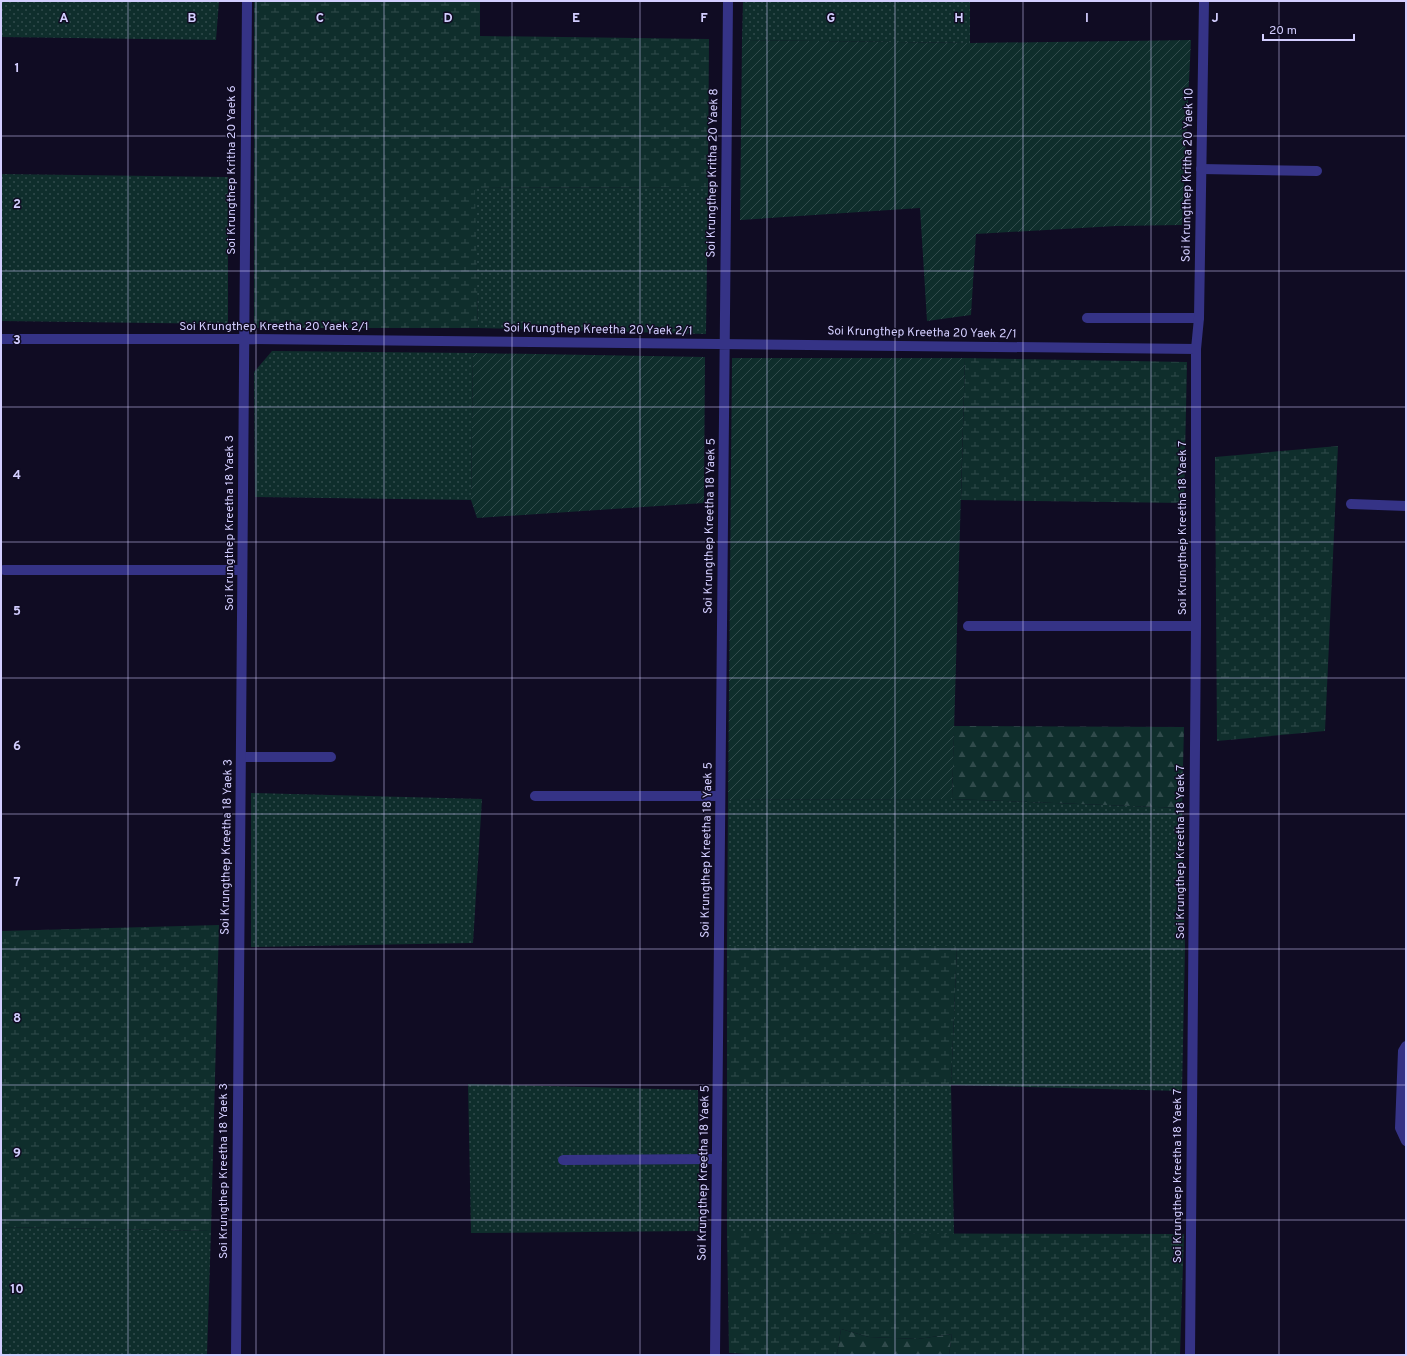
<svg xmlns="http://www.w3.org/2000/svg" width="1407" height="1356" viewBox="0 0 1407 1356" font-family="Overpass,sans-serif">
<defs>
<pattern id="grass-dots" width="8" height="8" patternUnits="userSpaceOnUse"><rect width="8" height="8" fill="#0f2e2c"/><path d="M2 2h.1M6 6h.1" fill="none" stroke="#314b4c" stroke-width="1.8" stroke-linecap="round"/></pattern>
<pattern id="forest-firs" width="22" height="20" patternUnits="userSpaceOnUse"><rect width="22" height="20" fill="#0f2e2c"/><path d="M5 1l3.5 6h-7zM16 11l3.5 6h-7z" fill="#314b4c"/></pattern>
<pattern id="wetland-marsh" width="20" height="14" patternUnits="userSpaceOnUse"><rect width="20" height="14" fill="#0f2e2c"/><path d="M1 5h8M5 5V1M11 12h8M15 12V8" fill="none" stroke="#314b4c"/></pattern>
<pattern id="garden-furrows" width="10" height="10" patternUnits="userSpaceOnUse"><rect width="10" height="10" fill="#0f2e2c"/><path d="M-1 1l2-2M0 10L10 0M9 11l2-2" fill="none" stroke="#314b4c"/></pattern>
</defs>
<rect width="100%" height="100%" fill="#100c23"/>
<path fill="url(#grass-dots)" d="M 1,1 L 219,1 L 216,40 L 1,37 Z
M 743,1 L 970,1 L 970,43 L 742,40 Z
M 1,174 L 228,177 L 228,324 L 1,321 Z
M 708,187 L 706,334 L 478,328 L 474,188 Z
M 272,351 L 473,353 L 471,500 L 255,497 L 254,372 Z
M 251,793 L 482,799 L 473,943 L 251,947 Z
M 952,799 L 1182,808 L 1185,947 L 1182,1091 L 951,1085 L 954,1234 L 727,1233 L 727,1087 L 951,1085 L 957,946 L 727,946 L 728,800 Z
M 468,1084 L 698,1090 L 700,1231 L 471,1233 Z
M 1,1227 L 211,1231 L 207,1355 L 1,1355 Z"/>
<path fill="url(#forest-firs)" d="M 954,726 L 1184,727 L 1182,808 L 952,799 Z
M 841,1329 L 869,1337 L 918,1339 L 952,1334 L 949,1355 L 837,1355 Z"/>
<path fill="url(#wetland-marsh)" d="M 254,1 L 480,1 L 480,36 L 709,39 L 708,187 L 475,188 L 478,328 L 254,328 Z
M 965,358 L 1187,362 L 1184,503 L 961,500 Z
M 1338,446 L 1325,731 L 1217,741 L 1215,457 Z
M 219,925 L 211,1231 L 1,1227 L 1,931 Z
M 727,946 L 957,946 L 951,1085 L 727,1087 Z
M 727,1233 L 1184,1234 L 1180,1355 L 949,1355 L 952,1334 L 918,1339 L 869,1337 L 841,1329 L 837,1355 L 765,1355 L 729,1353 Z"/>
<path fill="url(#garden-furrows)" d="M 742,40 L 970,43 L 1191,40 L 1182,225 L 1116,226 L 976,234 L 971,315 L 927,321 L 920,208 L 740,220 Z
M 473,353 L 705,357 L 704,503 L 477,518 L 471,500 Z
M 732,358 L 965,358 L 952,799 L 728,800 Z"/>
<g fill="none" stroke-linecap="round" stroke-linejoin="round">
<path stroke="#353386" stroke-width="10" d="M 1201,169 L 1317,171
M 1087,318 L 1199,318
M 1351,504 L 1406,506
M 4,570 L 242,570
M 968,626 L 1196,626
M 241,757 L 331,757
M 535,796 L 720,796
M 1406,1046 L 1403,1051 L 1400,1128 L 1406,1141
M 563,1160 L 717,1159"/>
<path stroke="#353386" stroke-width="10" d="M 1,339 L 244,339 L 1196,349
M 236,1355 L 247,1
M 715,1355 L 728,1
M 1190,1355 L 1196,626 L 1196,349 L 1199,318 L 1204,1"/>
</g>
<path fill="none" stroke="#d3ceff" stroke-width="1" stroke-opacity="0.55" d="M 128,1 L 128,1355M 256,1 L 256,1355M 384,1 L 384,1355M 512,1 L 512,1355M 640,1 L 640,1355M 767,1 L 767,1355M 895,1 L 895,1355M 1023,1 L 1023,1355M 1151,1 L 1151,1355M 1279,1 L 1279,1355M 1,136 L 1406,136M 1,271 L 1406,271M 1,407 L 1406,407M 1,542 L 1406,542M 1,678 L 1406,678M 1,814 L 1406,814M 1,949 L 1406,949M 1,1085 L 1406,1085M 1,1220 L 1406,1220"/>
<g text-anchor="middle" dominant-baseline="central" stroke-width="3" stroke-linejoin="round" paint-order="stroke">
<g font-size="12" fill="#d3ceff" stroke="#100c23">
<text transform="translate(232 170) rotate(-90)">Soi Krungthep Kritha 20 Yaek 6</text>
<text transform="translate(713 173) rotate(-89)">Soi Krungthep Kritha 20 Yaek 8</text>
<text transform="translate(1188 175) rotate(-89)">Soi Krungthep Kritha 20 Yaek 10</text>
<text x="274" y="327">Soi Krungthep Kreetha 20 Yaek 2/1</text>
<text transform="translate(598 330) rotate(1)">Soi Krungthep Kreetha 20 Yaek 2/1</text>
<text transform="translate(922 333) rotate(1)">Soi Krungthep Kreetha 20 Yaek 2/1</text>
<text transform="translate(230 523) rotate(-90)">Soi Krungthep Kreetha 18 Yaek 3</text>
<text transform="translate(710 526) rotate(-89)">Soi Krungthep Kreetha 18 Yaek 5</text>
<text transform="translate(1183 528) rotate(-90)">Soi Krungthep Kreetha 18 Yaek 7</text>
<text transform="translate(227 847) rotate(-89)">Soi Krungthep Kreetha 18 Yaek 3</text>
<text transform="translate(707 850) rotate(-89)">Soi Krungthep Kreetha 18 Yaek 5</text>
<text transform="translate(1181 852) rotate(-90)">Soi Krungthep Kreetha 18 Yaek 7</text>
<text transform="translate(224 1171) rotate(-90)">Soi Krungthep Kreetha 18 Yaek 3</text>
<text transform="translate(704 1173) rotate(-89)">Soi Krungthep Kreetha 18 Yaek 5</text>
<text transform="translate(1178 1176) rotate(-90)">Soi Krungthep Kreetha 18 Yaek 7</text>
</g>
</g>
<g font-size="13" text-anchor="middle" font-weight="bold" fill="#d3ceff" stroke="#100c23" stroke-width="3" stroke-linejoin="round" paint-order="stroke">
<text x="64" y="22">A</text>
<text x="192" y="22">B</text>
<text x="320" y="22">C</text>
<text x="448" y="22">D</text>
<text x="576" y="22">E</text>
<text x="704" y="22">F</text>
<text x="831" y="22">G</text>
<text x="959" y="22">H</text>
<text x="1087" y="22">I</text>
<text x="1215" y="22">J</text>
<text x="17" y="72">1</text>
<text x="17" y="208">2</text>
<text x="17" y="344">3</text>
<text x="17" y="479">4</text>
<text x="17" y="615">5</text>
<text x="17" y="750">6</text>
<text x="17" y="886">7</text>
<text x="17" y="1022">8</text>
<text x="17" y="1157">9</text>
<text x="17" y="1293">10</text>
</g>
<rect width="1407" height="1356" fill="none" stroke="#d3ceff" stroke-width="4"/>
<path d="M1263 34v6h91v-6" fill="none" stroke="#d3ceff" stroke-width="2"/>
<text x="1269" y="34" font-size="12" fill="#d3ceff" stroke="#100c23" stroke-width="3" paint-order="stroke">20 m</text>
</svg>
